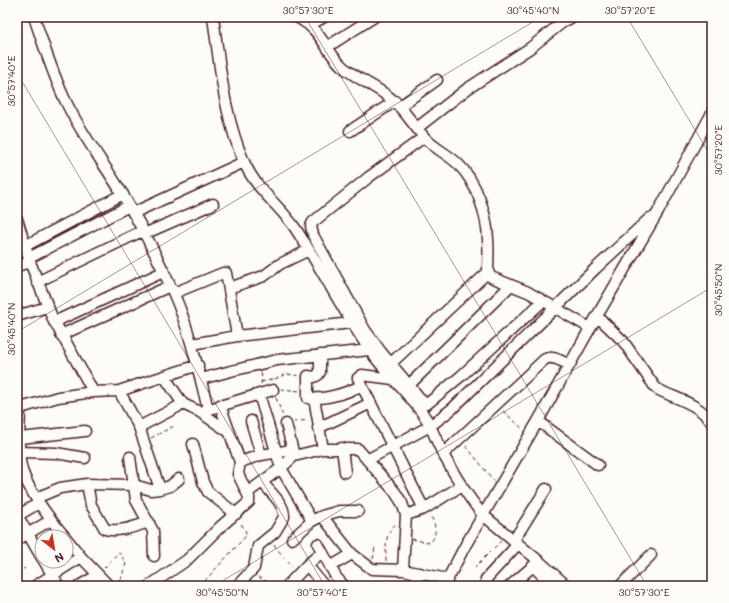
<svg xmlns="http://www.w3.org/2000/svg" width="729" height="603" viewBox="0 0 729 603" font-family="Mali,sans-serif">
<rect width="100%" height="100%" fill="#fdfcf7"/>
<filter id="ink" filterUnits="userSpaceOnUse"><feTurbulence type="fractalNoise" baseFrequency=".025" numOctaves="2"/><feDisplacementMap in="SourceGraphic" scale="8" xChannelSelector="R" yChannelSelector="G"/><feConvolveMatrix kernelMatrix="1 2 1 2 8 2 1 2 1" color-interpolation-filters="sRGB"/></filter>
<g filter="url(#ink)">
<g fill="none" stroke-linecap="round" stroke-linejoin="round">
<defs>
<path id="minor" d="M 34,17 C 44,46 53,75 66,102 C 81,133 102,161 120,190 C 140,223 158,258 173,292 C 190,330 198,370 208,409
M 213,17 C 220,66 224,118 245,164 C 256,189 280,206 295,228 C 321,267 342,310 369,349 C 385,372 406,391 423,414 C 432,426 436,441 443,454 C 455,476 467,496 483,515 L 539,561 L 567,586
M 296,17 C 323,30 324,50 343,67 C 357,79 375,86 389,97 C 405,109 413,126 427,140 C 436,149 449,155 458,164 C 476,181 487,214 488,239 C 489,250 488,261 488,272 L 491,277 L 528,292 L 590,328
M 310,25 L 324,17
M 327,47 L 374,17
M 400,106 L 437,80
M 417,128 L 467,89 L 530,48 L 563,22 L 572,17
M 350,131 L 395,101
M 424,137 L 369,177 L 313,222 L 311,226 L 313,235 L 365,330 L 381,352 L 423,402 L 427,404 L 461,376 L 543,301
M 133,213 L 244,162
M 17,219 L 30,262 L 52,317 L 89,384 L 93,392 L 119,391
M 144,234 L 213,204
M 25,246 L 123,194
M 29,258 L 129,206
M 17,266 L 30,262
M 37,282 L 142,231
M 229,288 L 264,276 L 280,264 L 309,250
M 174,293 L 223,273 L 226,273 L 237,336
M 17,316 L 47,307
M 597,316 L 623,341 L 655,387 L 659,390 C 679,400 700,404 712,423
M 54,322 L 163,272
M 61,335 L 170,286
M 192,344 L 237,336 L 351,323
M 320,355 L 320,372 L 318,375 L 314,377 L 308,376 L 308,398 C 324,400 348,393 362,385
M 386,368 L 488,272
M 164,376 L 183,404 L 200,412 L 273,390
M 201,379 L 231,371 L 277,360 L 369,350
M 393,379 L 362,375 L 358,378 L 424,509
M 409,385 L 511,285
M 259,394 L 281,468 L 312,521
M 314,398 L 323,449
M 20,408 C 20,426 17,448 21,466 C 26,489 50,519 65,537
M 17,409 L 58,397 L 93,392
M 200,412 L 228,431
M 251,421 L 261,455
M 538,421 L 598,465
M 286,424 L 294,455
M 139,427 L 183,404
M 318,428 L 371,403
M 20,438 L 85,431
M 193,444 L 203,482 L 208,492 L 236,514
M 342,448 L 345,472
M 20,452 L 56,453 L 85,458
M 443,454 L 545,359 C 554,355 562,362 570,365
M 130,457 L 136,500 L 153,531 L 154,556
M 367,460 L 430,426 L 452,409 L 596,268 L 650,218
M 240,462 L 261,455 L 292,450
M 87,484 L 91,505 L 105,529 C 119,533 136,526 149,522
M 160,489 L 139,427 L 119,391 L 198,365
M 247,493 L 281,468 L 294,456 L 323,449 L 358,449 L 395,492 L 402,503 L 406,515 L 403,570
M 36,498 L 60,488 L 87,484 L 134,485 L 151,490 L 160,489 L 170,486 L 179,479
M 17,515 L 42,558
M 406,515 L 424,509 L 461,486
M 17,516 L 39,503
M 322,516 L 339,511 L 358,511
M 66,538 L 81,557 L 109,586
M 292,539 L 312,521 L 322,516 L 352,554 L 372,569 L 403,570 L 448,579
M 17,540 L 51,520
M 514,540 L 546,489
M 318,544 L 336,577 L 344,586
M 44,561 L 59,586
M 307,565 L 324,586
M 533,566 L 553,586
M 330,567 L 352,554
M 35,586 L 81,557
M 79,586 L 98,575
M 149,586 L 187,560 L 220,527 L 249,502 L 249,497 L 238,474 L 240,462 L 220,405
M 237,586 L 254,568 L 258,546 L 275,532 L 284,517 C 285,504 270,492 262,482
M 287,586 L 307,565 L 322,552
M 413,586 L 420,573
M 444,586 L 465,546 L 538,421 L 597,316 L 658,212 L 712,113
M 487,586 L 486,582 L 486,579 L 518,544
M 510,586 L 539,561
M 620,586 L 651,555"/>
</defs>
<use href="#minor" stroke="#4a1f2b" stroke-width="13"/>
<path stroke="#4a1f2b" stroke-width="1" stroke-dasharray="4 3" stroke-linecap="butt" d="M 261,382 L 275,379 L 287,374 L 300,376
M 261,384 L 262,378 L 261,372
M 281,389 L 300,391
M 276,398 L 283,416
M 503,411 L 523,429
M 294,422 L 308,420
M 151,438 L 174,426
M 466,446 L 494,481
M 412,539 L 429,543 C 438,538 436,522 430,516
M 274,545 L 292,567
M 373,559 L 375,547
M 386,561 C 386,548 384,533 396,524
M 104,568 L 119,552 L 126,563 L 119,586
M 474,568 L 501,541
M 17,573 L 25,568
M 258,577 L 266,581 L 270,586
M 200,586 L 245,537 L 246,532 L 240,522
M 260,586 L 265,582"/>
<use href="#minor" stroke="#fdfcf7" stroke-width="10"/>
</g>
</g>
<path fill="none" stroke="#4a1f2b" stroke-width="1" stroke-opacity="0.45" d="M 305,17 L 647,586M 627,17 L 712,158M 17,73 L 325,586M 17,332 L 541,17M 214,586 L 712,287"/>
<rect width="729" height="603" fill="none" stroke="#fdfcf7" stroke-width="44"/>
<g transform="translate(54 549) rotate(149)"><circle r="19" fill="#fdfcf7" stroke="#b5a4a5"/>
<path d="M0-3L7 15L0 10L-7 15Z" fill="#c8321e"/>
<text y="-6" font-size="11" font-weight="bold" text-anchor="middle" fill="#4a1f2b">N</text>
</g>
<rect x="22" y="22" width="685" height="559" fill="none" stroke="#4a1f2b" stroke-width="1.5"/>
<g font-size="10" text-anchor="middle" fill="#4a1f2b">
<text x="308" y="14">30°57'30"E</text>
<text x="533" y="14">30°45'40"N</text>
<text x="630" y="14">30°57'20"E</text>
<text transform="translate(11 81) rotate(-90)" y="4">30°57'40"E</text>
<text transform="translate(718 150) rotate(-90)" y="4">30°57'20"E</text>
<text transform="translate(718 290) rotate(-90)" y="4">30°45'50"N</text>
<text transform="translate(11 329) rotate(-90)" y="4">30°45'40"N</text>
<text x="222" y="596">30°45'50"N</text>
<text x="322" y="596">30°57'40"E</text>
<text x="644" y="596">30°57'30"E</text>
</g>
</svg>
